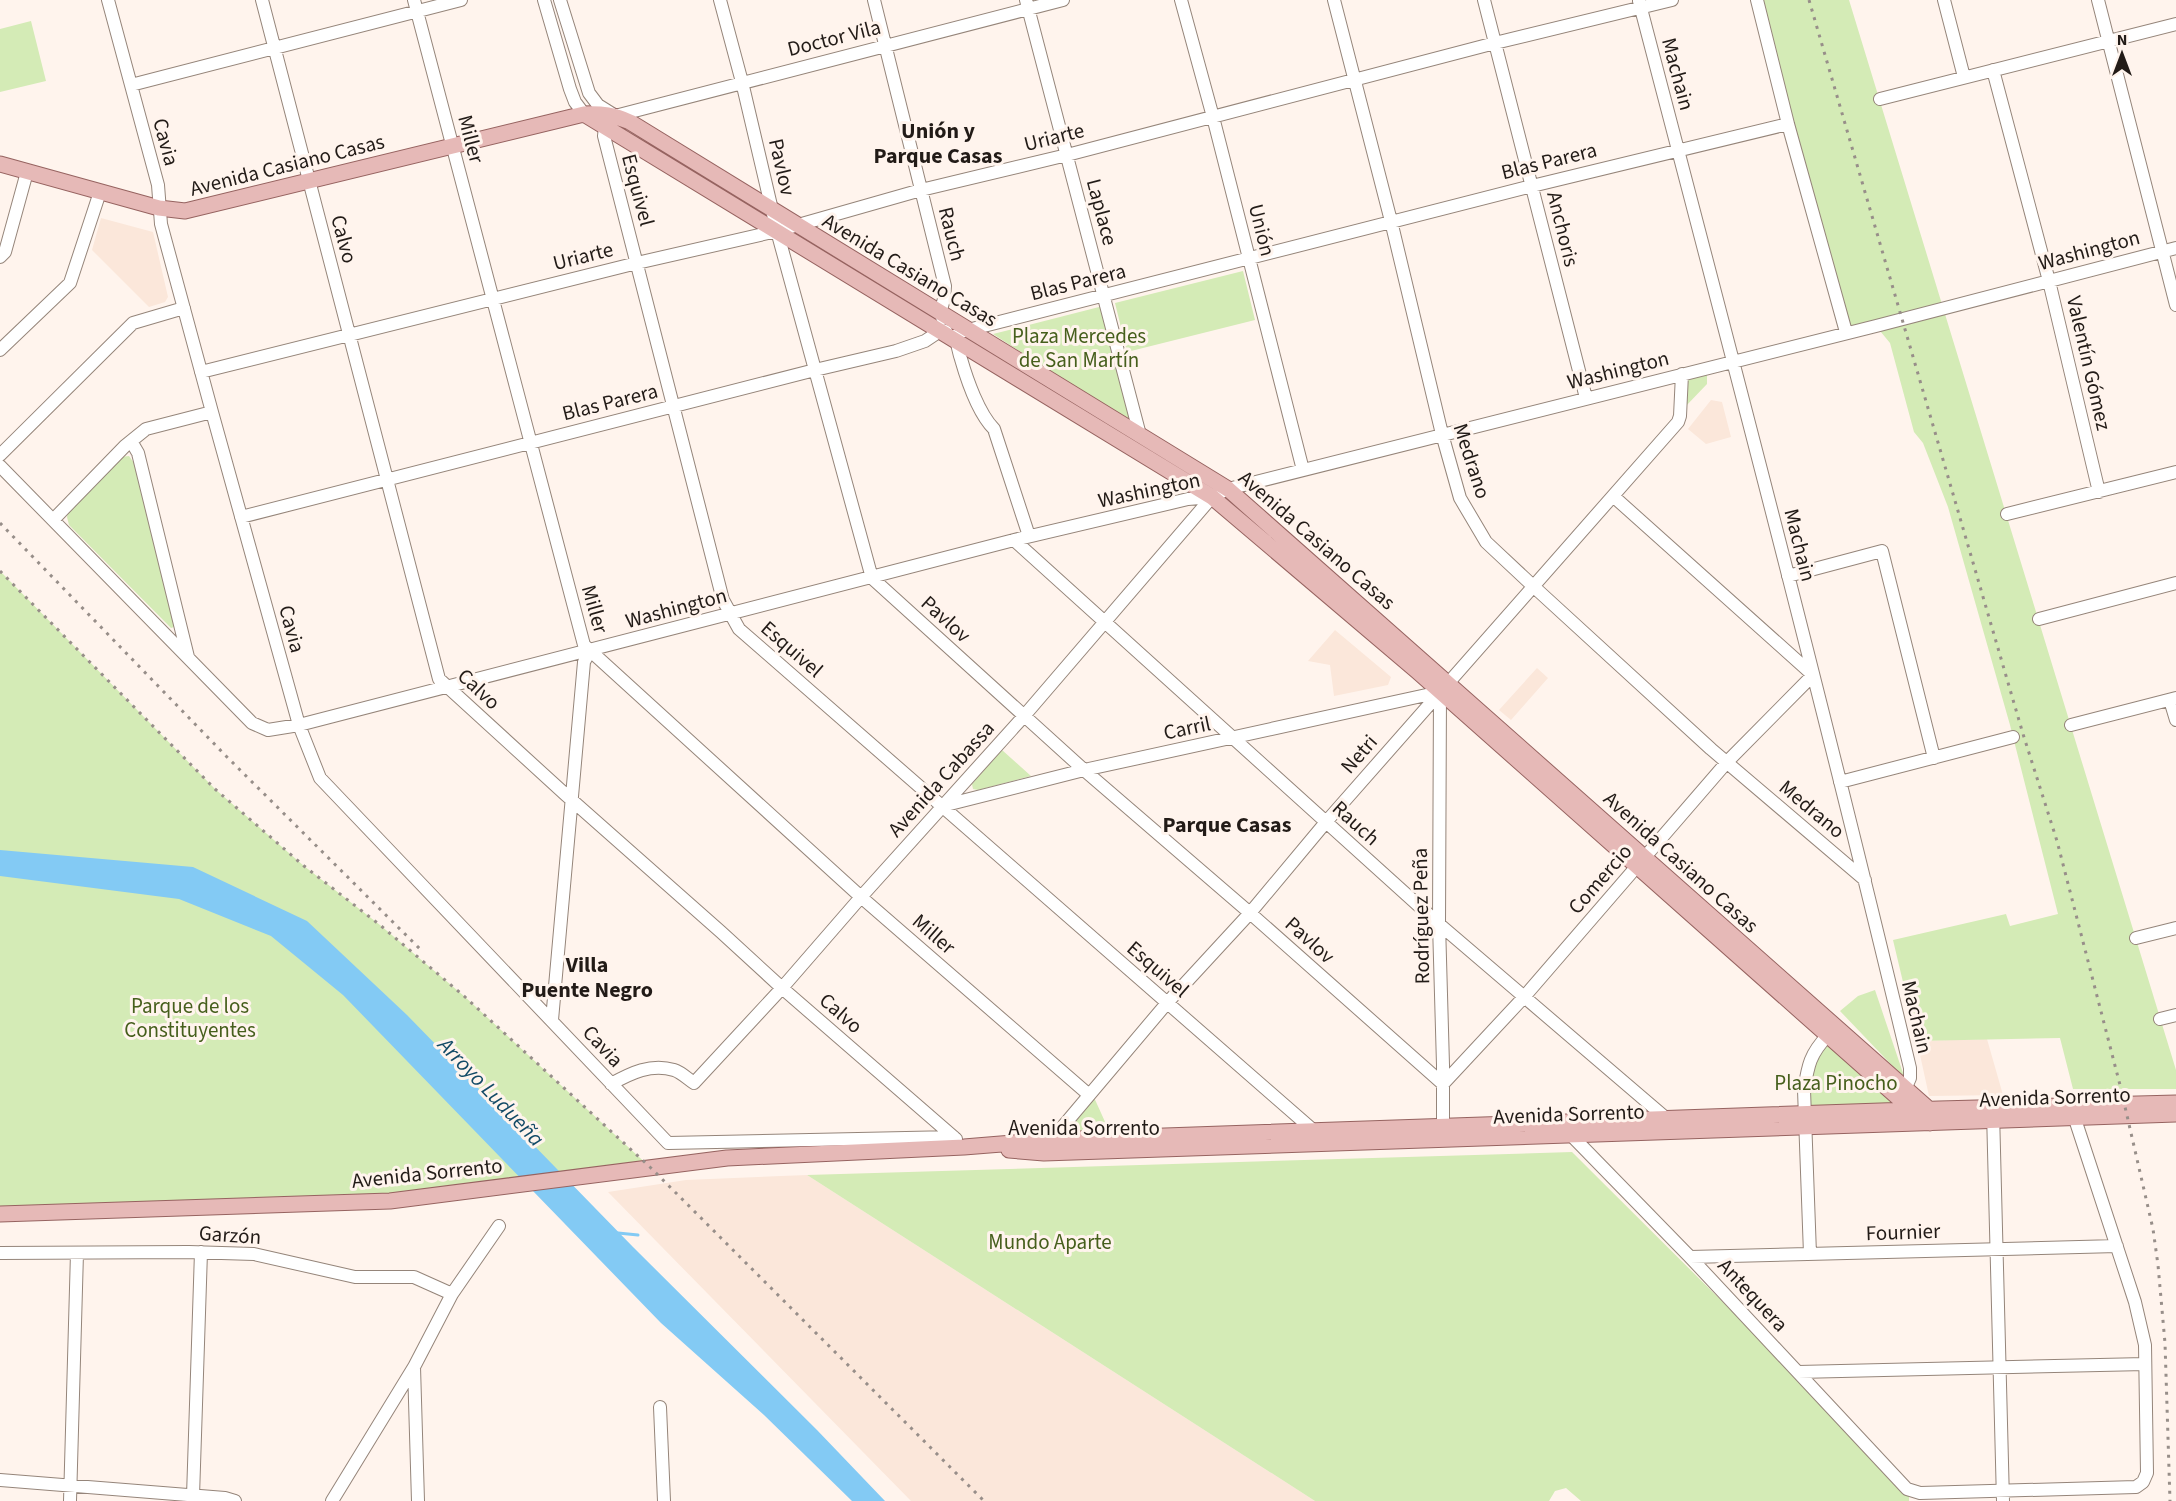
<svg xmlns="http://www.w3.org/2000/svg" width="2176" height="1501" viewBox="0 0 2176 1501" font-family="'Source Sans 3',sans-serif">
<rect width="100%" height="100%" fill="#fff4ed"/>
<path fill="#fbe7da" d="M 101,218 L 153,232 L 168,297 L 165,302 L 149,307 L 92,250 Z
M 1711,400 L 1722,402 L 1731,437 L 1706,444 L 1688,429 Z
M 1335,630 L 1391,677 L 1388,685 L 1334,696 L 1330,665 L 1308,661 Z
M 1537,668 L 1548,678 L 1511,720 L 1499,710 Z
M 1987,1039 L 2003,1095 L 1929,1096 L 1917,1041 Z
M 807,1175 L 1315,1501 L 911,1501 L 608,1192 L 686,1180 Z"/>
<path fill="#d4ebb6" d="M 1757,0 L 1849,0 L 2176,1070 L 2176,1089 L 2073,1089 L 2060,1038 L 1917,1041 L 1893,940 L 2006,914 L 2010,926 L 2058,914 L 2010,725 L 1948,507 L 1923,443 L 1914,432 L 1890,343 L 1876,326 L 1846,332 Z
M 31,21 L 46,81 L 0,92 L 0,29 Z
M 1243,271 L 1255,320 L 1127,352 L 1115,303 Z
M 1103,306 L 1132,424 L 993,334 Z
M 1702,375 L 1707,375 L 1707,384 L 1685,407 L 1686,381 Z
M 129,456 L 134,463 L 174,621 L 174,627 L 171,628 L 69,525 L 67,517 L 69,508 L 121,457 Z
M 0,571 L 215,789 L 304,866 L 380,925 L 464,996 L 651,1168 L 390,1201 L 0,1214 Z
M 1002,750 L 1031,776 L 978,790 L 973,789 L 972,784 Z
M 1875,990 L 1905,1079 L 1840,1011 L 1858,996 Z
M 1828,1035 L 1913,1111 L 1805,1114 L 1808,1065 Z
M 1092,1093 L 1111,1135 L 1072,1135 L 1069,1127 Z
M 1572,1152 L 1788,1367 L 1909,1496 L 1909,1501 L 1581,1501 L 1566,1488 L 1555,1491 L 1549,1501 L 1315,1501 L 807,1175 Z"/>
<path fill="#83caf4" d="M 0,850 L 193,867 L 307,921 L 407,1015 L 633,1247 L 817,1430 L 885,1501 L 852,1501 L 764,1415 L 661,1323 L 343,995 L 271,936 L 179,899 L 0,876 Z"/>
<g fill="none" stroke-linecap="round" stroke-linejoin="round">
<path stroke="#83caf4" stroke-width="3" d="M 618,1233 L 638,1235"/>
<defs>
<path id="minor" d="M 108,0 L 158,185 L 161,224 L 212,412 L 299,725 L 320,778 L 668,1143 L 954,1137
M 262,0 L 439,679 L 566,795 L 721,932 L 782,988 L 956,1139
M 414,0 L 584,645 L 861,897 L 1088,1094
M 544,0 L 570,89 L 575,102 L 584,114
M 560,0 L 589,93 L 598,105 L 614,115
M 720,0 L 742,82 L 777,231 L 872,578 L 1084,770 L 1250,913 L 1443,1084
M 874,0 L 945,286 L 944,299 L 940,313 L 943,319
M 1026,0 L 1140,435
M 1181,0 L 1213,117 L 1303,470
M 1334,0 L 1391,221 L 1442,434 L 1460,498 L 1486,542 L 1533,586 L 1711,749 L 1865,880
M 1484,0 L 1586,398
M 1757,0 L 1788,124 L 1846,332
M 1944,0 L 1964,77
M 2098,0 L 2176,305
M 1639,1 C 1732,356 1825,711 1910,1068 L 1910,1078 L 1903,1094
M 1993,70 L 2049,281 L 2099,492
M 131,85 L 461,0
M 1880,99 L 2176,24
M 615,116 L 1063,0
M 610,122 L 605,127 L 604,136 L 723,600 L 739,629 L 1313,1130 L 1313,1136
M 0,257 L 5,252 L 27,172
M 964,331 L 1532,186 L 1788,124
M 954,336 C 958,343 958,351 961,359 C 967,380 979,414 994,429 L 1029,536
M 0,350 L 70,283 L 100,192
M 201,372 L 637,263 L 777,231 L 921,190 L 1067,155 L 1495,43 L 1672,0
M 131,441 L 138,453 L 188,657
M 0,455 L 133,323 L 184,308
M 0,466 L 252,723 L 268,730 L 299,725 L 1014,540 L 1188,499 L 1212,497 L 1228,489 L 1876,326 L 2176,248
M 2007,514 L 2176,472
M 241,517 L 815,370 L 896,351 L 925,341 L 940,331 L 946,331
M 53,520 L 125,446 L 146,429 L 212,412
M 1014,540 L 1439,924 L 1667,1119 L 1667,1121
M 1788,576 L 1882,551 L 1934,758
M 2039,619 L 2176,583
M 1440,692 L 1439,924 L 1443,1065 L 1443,1134
M 2170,700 L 2176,720
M 2071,725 L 2176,698
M 1840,782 L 2013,737
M 942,806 L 1084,770 L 1440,692
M 2136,938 L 2176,928
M 2160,1019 L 2176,1015
M 552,1020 L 584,662 L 590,651
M 611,1084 C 631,1073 651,1063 674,1070 C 681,1072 688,1079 694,1083 L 782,988 L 861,897 L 1024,716 L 1212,497
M 1443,1084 L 1524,997 L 1727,762 L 1813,675 L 1613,496
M 1993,1112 L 2003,1501
M 1570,1129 L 1571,1135 L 1690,1257 L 1907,1489 L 1920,1493 L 2136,1487 L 2143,1482 L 2147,1473 L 2145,1345 L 2135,1302 L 2072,1110
M 1048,1144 L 1167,1003 L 1250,913 L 1326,822 L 1678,422 L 1680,416 L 1682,374
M 0,1253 L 189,1252 L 254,1254 L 355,1277 L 414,1277 L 452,1294
M 1810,1254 L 1804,1090 C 1808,1065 1810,1054 1828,1035
M 1690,1257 L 2117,1246
M 414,1367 L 418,1501
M 1798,1372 L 2145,1364
M 660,1407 L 664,1501
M 0,1480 L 225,1498 L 235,1501
M 193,1496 L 201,1252
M 70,1501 L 77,1253
M 332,1501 L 414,1367 L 452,1294 L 499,1226"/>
<path id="major" d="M 584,114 L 1212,497 L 1417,671 L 1913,1111 L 1914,1123
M 0,164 L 159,208 L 185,211 L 584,114 C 602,113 614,115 630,122 L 1228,489 L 1930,1110 L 1930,1123
M 1009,1150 L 1044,1153 L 2176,1114
M 0,1214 L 390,1201 L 727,1158 L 964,1147 L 1050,1140 L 1939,1109 L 2176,1103"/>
</defs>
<use href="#minor" stroke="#95857a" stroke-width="14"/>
<use href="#major" stroke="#966360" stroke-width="17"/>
<use href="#minor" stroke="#fff" stroke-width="12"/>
<use href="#major" stroke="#e6b9b7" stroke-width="15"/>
<path stroke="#978e89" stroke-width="3" stroke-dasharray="3 6" stroke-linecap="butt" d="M 1809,0 L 2023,734 L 2057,841 L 2120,1085 L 2153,1229 L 2158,1265 L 2165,1343 L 2170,1501
M 0,523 L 226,756 L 421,950
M 0,571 L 215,789 L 304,866 L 380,925 L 464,996 L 651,1168 L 984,1501"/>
</g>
<g text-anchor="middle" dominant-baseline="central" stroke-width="6" stroke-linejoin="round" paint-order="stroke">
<g font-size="21" fill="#221b17" stroke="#fff4ed">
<text transform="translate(834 38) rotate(-14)">Doctor Vila</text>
<text transform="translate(1678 74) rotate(75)">Machain</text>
<text transform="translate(1054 137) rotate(-14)">Uriarte</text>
<text transform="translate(471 139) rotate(75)">Miller</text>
<text transform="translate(166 142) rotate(75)">Cavia</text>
<text transform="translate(1549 161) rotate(-14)">Blas Parera</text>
<text transform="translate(287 165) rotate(-14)">Avenida Casiano Casas</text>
<text transform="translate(782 167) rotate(77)">Pavlov</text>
<text transform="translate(638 190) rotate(75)">Esquivel</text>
<text transform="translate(1102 212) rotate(75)">Laplace</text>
<text transform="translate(1563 229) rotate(76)">Anchoris</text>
<text transform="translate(1262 230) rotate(76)">Unión</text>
<text transform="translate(952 234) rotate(76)">Rauch</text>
<text transform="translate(344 239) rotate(75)">Calvo</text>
<text transform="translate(2089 250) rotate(-15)">Washington</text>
<text transform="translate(583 256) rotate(-14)">Uriarte</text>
<text transform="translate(910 270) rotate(31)">Avenida Casiano Casas</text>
<text transform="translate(1078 282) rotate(-14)">Blas Parera</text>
<text transform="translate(2089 363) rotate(77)">Valentín Gómez</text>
<text transform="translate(1618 370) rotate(-14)">Washington</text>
<text transform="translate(610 402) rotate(-14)">Blas Parera</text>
<text transform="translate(1472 461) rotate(72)">Medrano</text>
<text transform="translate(1149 490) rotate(-12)">Washington</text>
<text transform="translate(1317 540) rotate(41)">Avenida Casiano Casas</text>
<text transform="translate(1800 545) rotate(76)">Machain</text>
<text transform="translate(676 608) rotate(-15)">Washington</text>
<text transform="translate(595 609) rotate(74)">Miller</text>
<text transform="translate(946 619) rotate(42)">Pavlov</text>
<text transform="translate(292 629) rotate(75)">Cavia</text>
<text transform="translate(792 649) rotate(41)">Esquivel</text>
<text transform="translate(479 689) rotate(43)">Calvo</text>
<text transform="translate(1187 728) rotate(-12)">Carril</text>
<text transform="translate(1359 754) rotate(-49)">Netri</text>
<text transform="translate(941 779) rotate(-48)">Avenida Cabassa</text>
<text transform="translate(1812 809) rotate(40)">Medrano</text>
<text transform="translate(1356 823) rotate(42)">Rauch</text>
<text transform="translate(1681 862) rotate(42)">Avenida Casiano Casas</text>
<text transform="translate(1600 879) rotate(-49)">Comercio</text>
<text transform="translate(1421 916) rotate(-91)">Rodríguez Peña</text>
<text transform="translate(934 934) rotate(41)">Miller</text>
<text transform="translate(1310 940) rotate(42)">Pavlov</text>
<text transform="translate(1158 969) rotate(41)">Esquivel</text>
<text transform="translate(841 1013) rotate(41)">Calvo</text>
<text transform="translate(1917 1017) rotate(77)">Machain</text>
<text transform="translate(603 1046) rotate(47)">Cavia</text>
<text transform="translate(2055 1097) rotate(-2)">Avenida Sorrento</text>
<text transform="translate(1569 1114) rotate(-2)">Avenida Sorrento</text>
<text x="1084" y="1128">Avenida Sorrento</text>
<text transform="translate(427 1173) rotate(-6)">Avenida Sorrento</text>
<text transform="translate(1903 1232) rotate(-2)">Fournier</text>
<text transform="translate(230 1235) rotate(4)">Garzón</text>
<text transform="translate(1753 1295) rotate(47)">Antequera</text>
</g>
<g font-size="21" fill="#465f1c" stroke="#fff4ed">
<text x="1079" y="336">Plaza Mercedes<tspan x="1079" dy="24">de San Martín</tspan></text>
<text x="190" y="1006">Parque de los<tspan x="190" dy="24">Constituyentes</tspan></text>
<text x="1836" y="1083">Plaza Pinocho</text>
<text x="1050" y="1242">Mundo Aparte</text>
</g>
<g font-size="22" font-weight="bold" fill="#221b17" stroke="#fff4ed">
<text x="938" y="131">Unión y<tspan x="938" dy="25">Parque Casas</tspan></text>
<text x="1227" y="825">Parque Casas</text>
<text x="587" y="965">Villa<tspan x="587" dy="25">Puente Negro</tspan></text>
</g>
<g font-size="22" font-style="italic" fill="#134b67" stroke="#fff4ed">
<text transform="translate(491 1092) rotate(46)">Arroyo Ludueña</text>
</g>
</g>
<g transform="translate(2122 54)" stroke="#fff4ed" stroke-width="4.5" paint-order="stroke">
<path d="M0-4.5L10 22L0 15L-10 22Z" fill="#221b17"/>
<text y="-9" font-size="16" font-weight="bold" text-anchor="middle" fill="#221b17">N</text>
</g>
</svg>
